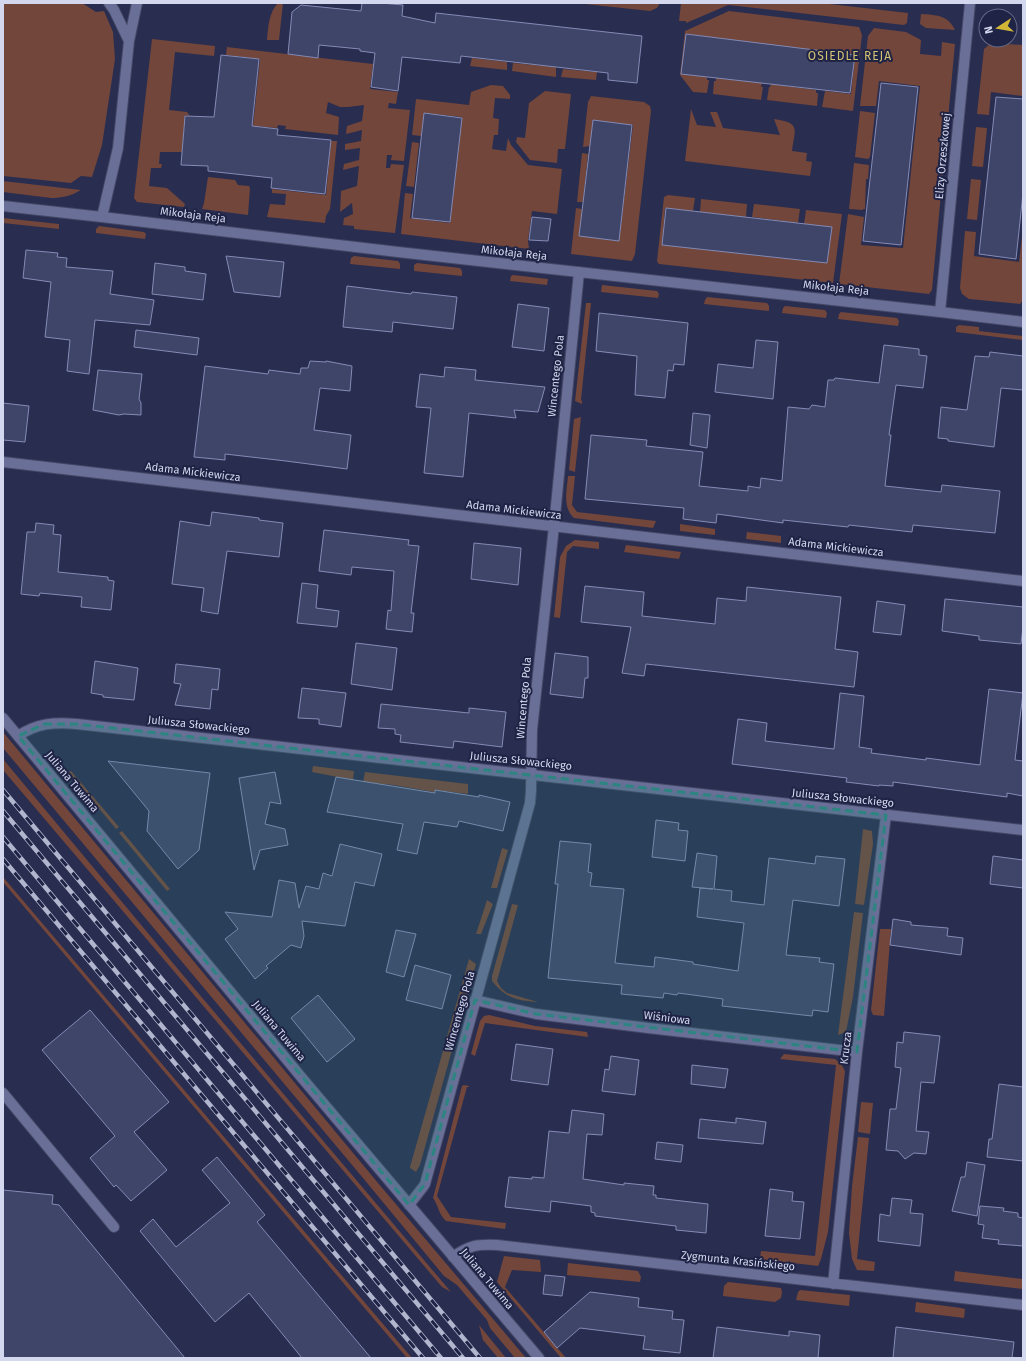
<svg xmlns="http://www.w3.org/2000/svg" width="1026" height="1361" viewBox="0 0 1026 1361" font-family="'Fira Sans',sans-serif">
<rect width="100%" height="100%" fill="#292d50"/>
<path fill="#72463a" d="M 3,3 L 82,3 L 96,12 L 104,11 L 113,32 L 115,59 L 102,145 L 92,177 L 81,176 L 71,183 L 3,176 Z
M 278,3 L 283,3 L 279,40 L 267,40 C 268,27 269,12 278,3 Z
M 576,3 L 660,3 L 657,8 L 650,11 Z
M 681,3 L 821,3 L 908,13 L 907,23 L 904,25 L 728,5 L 686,23 L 686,21 L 679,21 Z
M 729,11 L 859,27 L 862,35 L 853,111 L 822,107 L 825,91 L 851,94 L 855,55 L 686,34 L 681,74 L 707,77 L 707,80 L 709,80 L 707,93 L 693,92 L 680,75 L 685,31 Z
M 921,14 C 936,15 948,15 955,30 L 926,28 L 920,24 Z
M 874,28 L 906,32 L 921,40 L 920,54 L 941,56 L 942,42 L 955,44 L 932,290 L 929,294 L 839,284 L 848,214 L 864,217 L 861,245 L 903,248 L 920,86 L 879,81 L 876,106 L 860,106 L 868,36 Z
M 152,39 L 215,46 L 214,56 L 175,52 L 169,110 L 187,112 L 190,116 L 185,115 L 182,152 L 160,152 L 159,164 L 162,164 L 161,168 L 151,168 L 149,186 L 167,188 L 185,204 L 184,207 L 137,202 L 134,198 Z
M 991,43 L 1023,45 L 1023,96 L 991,92 L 989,115 L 977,114 L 984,49 Z
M 227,47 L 373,64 L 370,89 L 398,92 L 396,104 L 389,103 L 388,108 L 410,110 L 404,161 L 391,160 L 392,155 L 387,155 L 386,168 L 390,168 L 391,164 L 404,165 L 395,233 L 354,229 L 354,226 L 343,225 L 344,218 L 353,214 L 352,203 L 340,212 L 341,191 L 357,186 L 359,166 L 343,170 L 344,164 L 359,160 L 360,148 L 345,150 L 345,144 L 361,141 L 362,130 L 346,134 L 347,126 L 362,121 L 364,105 L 348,107 L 340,107 L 328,102 L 326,113 L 339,117 L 338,135 L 285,129 L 286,126 L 278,125 L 277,128 L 253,126 L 260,59 L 226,55 Z
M 472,58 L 507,62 L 507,70 L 470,66 Z
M 513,63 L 556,67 L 556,77 L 512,71 Z
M 563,69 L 597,72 L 596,80 L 561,77 Z
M 716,78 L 762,83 L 761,87 L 763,87 L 761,100 L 713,94 L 714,81 L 716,81 Z
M 771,84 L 816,90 L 816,93 L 818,93 L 817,106 L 767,100 L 769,87 L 770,87 Z
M 491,85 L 503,86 L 510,95 L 510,99 L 495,98 L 493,118 L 499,119 L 498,135 L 494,135 L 492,149 L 506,151 L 508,138 L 511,145 L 528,165 L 562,169 L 557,214 L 532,211 L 528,240 L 529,249 L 401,234 L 405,193 L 413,194 L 410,218 L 450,223 L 462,117 L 424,113 L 421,136 L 412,135 L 416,99 L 469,105 L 471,92 Z
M 545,91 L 571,94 L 565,149 L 558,149 L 557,163 L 530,160 L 516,142 L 517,137 L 525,138 L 529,103 Z
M 591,96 L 644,102 L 650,106 L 651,111 L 635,254 L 632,261 L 571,254 L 576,208 L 582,209 L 579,236 L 619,241 L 633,125 L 593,120 L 590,146 L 583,147 L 588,102 Z
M 691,109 L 697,125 L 716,127 L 710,112 L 717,112 L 723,128 L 780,135 L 774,119 C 801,123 795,128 792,151 L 807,153 L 806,161 L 812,162 L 810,176 L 685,161 Z
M 860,111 L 875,113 L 870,157 L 868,159 L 855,157 Z
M 976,127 L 987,128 L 983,167 L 972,166 Z
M 331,141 L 337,141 L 330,209 L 326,216 L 325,223 L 267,217 L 270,204 L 285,205 L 286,194 L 272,193 L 272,189 L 326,195 Z
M 412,142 L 419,143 L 414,187 L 406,186 Z
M 582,153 L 588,154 L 583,202 L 577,202 Z
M 854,163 L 869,165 L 868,179 L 866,179 L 865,209 L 863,209 L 863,210 L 849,209 Z
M 208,177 L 235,180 L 238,185 L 249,186 L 250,188 L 248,215 L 202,209 L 204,203 Z
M 971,179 L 981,180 L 977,220 L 967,219 Z
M 3,181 L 81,190 C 71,196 62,198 51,198 L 3,192 Z
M 668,195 L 695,198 L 693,211 L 665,208 L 662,245 L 827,263 L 832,227 L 804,224 L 806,210 L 842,214 L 833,283 L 659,264 L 657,261 L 664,197 Z
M 701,199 L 747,204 L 746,217 L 700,212 Z
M 754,204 L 800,209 L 798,223 L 752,217 Z
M 3,218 L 59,224 L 59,229 L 3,223 Z
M 99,226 L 144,232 L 146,234 L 145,239 L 96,233 L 96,229 Z
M 1023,228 L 1023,300 L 1020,304 L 969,299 L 962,294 L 960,288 L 965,231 L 976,232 L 974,256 L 1019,262 Z
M 354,256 L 398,261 L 400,264 L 400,269 L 350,264 L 351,258 Z
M 417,263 L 460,268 L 462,271 L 462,276 L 414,271 L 414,265 Z
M 513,275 L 548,279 L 547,285 L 510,281 L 511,276 Z
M 602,285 L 657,291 L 659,294 L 658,298 L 601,292 Z
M 707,297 L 767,303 L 769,306 L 769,311 L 704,304 L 705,300 Z
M 586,303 L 591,303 L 581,400 L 582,401 L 582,404 L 575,401 Z
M 785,306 L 825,310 L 827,313 L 826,318 L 782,313 L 783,308 Z
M 841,312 L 897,318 L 899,321 L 898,326 L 838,319 L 839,314 Z
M 959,325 L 979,327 L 979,331 L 1023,336 L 1023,340 L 956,332 L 956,327 Z
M 581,417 L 575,472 L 569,470 L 574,419 Z
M 568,476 L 575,476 L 572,505 L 577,512 L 656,521 L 653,528 L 574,518 C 562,507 567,490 568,476 Z
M 680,524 L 715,529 L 715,535 L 680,531 Z
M 747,532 L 781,536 L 781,543 L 746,539 Z
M 575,540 L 599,542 L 599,549 L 573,546 L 567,552 L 560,618 L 554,617 L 560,557 L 566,546 Z
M 626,545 L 681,552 L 679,559 L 624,552 Z
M 3,732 L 378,1183 L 526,1358 L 515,1358 L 490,1328 L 487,1320 L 457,1285 L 444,1276 L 363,1178 L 3,748 Z
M 3,759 L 172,962 L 451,1292 L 442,1287 L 3,770 Z
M 313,766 L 354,771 L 353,780 L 312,772 Z
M 71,771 L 119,827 L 116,829 L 69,772 Z
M 365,772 L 468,784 L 468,794 L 435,790 L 434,792 L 393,785 L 363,782 Z
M 863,829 L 872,831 L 873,844 L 864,905 L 855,904 Z
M 122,831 L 170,889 L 167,891 L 119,833 Z
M 502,848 L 508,850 L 497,888 L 491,888 Z
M 3,877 L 412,1358 L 407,1358 L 3,882 Z
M 487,900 L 493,904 L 481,934 L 476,934 Z
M 512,904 L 518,905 L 497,981 L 501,988 L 507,993 L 538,1002 C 517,1001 506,998 492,981 L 492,976 Z
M 854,912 L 863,913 L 853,997 L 846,1032 L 838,1035 Z
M 880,929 L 891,929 L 884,1016 L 873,1015 L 871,1010 Z
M 469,959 L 476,964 L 420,1165 L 416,1172 L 410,1168 L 410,1167 Z
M 489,1015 L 535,1026 L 587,1032 L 588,1037 L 485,1023 L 475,1056 L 471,1054 L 480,1021 L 484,1016 Z
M 784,1054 L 835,1059 L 841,1064 L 845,1071 L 828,1232 L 821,1259 L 818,1266 L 760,1259 L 761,1251 L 815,1256 L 836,1065 L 780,1059 Z
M 464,1085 L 469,1086 L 469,1087 L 467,1087 L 437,1196 L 451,1217 L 506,1223 L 505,1229 L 446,1221 C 438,1214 439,1206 433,1198 L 462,1086 Z
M 861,1102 L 873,1103 L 870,1134 L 858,1132 Z
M 858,1137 L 869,1138 L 857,1259 L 875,1262 L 874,1271 L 857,1270 L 852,1259 L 849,1233 L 852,1186 Z
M 504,1256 L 540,1260 L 541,1272 L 512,1270 L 505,1287 L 566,1358 L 561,1358 L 497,1282 Z
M 568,1263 L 638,1271 L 641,1277 L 640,1282 L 567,1275 Z
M 955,1271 L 1023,1279 L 1023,1289 L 954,1281 Z
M 728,1282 L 781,1288 L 782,1292 L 781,1298 L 775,1302 L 723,1296 L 724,1286 Z
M 800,1290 L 850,1295 L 849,1306 L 796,1300 L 798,1292 Z
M 916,1302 L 961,1308 L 965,1309 L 964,1318 L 915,1312 Z
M 479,1325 L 506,1358 L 498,1358 L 483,1340 Z"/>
<path fill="#3f4469" stroke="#848bb5" d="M 362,3 L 381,3 L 403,5 L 402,16 L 435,23 L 436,13 L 642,36 L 637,83 L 608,80 L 608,73 L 461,56 L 460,63 L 402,57 L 398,91 L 371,87 L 375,53 L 360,51 L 360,49 L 319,45 L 318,58 L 288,54 L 292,12 L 301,5 L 361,11 Z
M 686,34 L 855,55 L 850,93 L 681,74 Z
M 221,55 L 259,59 L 252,126 L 278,129 L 277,135 L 331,140 L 325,194 L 271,188 L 272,178 L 208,171 L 208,166 L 181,165 L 185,116 L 214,117 Z
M 881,83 L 918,87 L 901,245 L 863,241 Z
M 996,97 L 1023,99 L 1023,193 L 1016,259 L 979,254 Z
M 424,113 L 462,118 L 450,222 L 412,218 Z
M 593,120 L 632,125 L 619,241 L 579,236 Z
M 666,208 L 832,227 L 827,263 L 662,245 Z
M 532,217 L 551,219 L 548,241 L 529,240 Z
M 26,250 L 58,253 L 57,257 L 67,258 L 66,267 L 113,271 L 110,294 L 154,300 L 150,325 L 95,320 L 89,374 L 67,371 L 70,340 L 45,337 L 51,282 L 23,278 Z
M 226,256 L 284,262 L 280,297 L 234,292 Z
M 155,263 L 185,267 L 185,271 L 206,274 L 203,300 L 152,294 Z
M 347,286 L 411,294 L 412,292 L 457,297 L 453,329 L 393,322 L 392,332 L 343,327 Z
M 518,304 L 549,308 L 544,351 L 512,347 Z
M 599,313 L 688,323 L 684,365 L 674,364 L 673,371 L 668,370 L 665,398 L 635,395 L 637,356 L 596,351 Z
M 136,330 L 199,338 L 197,355 L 134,347 Z
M 756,340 L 778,342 L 773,399 L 715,392 L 718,364 L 753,368 Z
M 884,345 L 919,349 L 919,355 L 927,356 L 923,388 L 896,385 L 889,435 L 891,435 L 885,486 L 941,492 L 942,485 L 1000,491 L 995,533 L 913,525 L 912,532 L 849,525 L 848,527 L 783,520 L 783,523 L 717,514 L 716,523 L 683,519 L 684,508 L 585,499 L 591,435 L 647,440 L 646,446 L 703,452 L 699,486 L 748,491 L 748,486 L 760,488 L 761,478 L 782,481 L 788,407 L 809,409 L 812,405 L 825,407 L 828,380 L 834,380 L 835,378 L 879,383 Z
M 990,352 L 1023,356 L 1023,390 L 1001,388 L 994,447 L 948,441 L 948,439 L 938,438 L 941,407 L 967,410 L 975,356 L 989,357 Z
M 310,361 L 326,362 L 326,361 L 352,366 L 350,391 L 320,388 L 314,430 L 351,435 L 347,469 L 286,461 L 225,454 L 225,460 L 194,457 L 205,366 L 268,374 L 269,370 L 300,374 L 301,368 L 308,368 Z
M 445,367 L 476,370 L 475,380 L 545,387 L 538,412 L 514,410 L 516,418 L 469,413 L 463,477 L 424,473 L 431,408 L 416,407 L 420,374 L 444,377 Z
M 98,370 L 142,374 L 139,399 L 141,403 L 141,415 L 124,414 L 119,415 L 93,410 Z
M 3,403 L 29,406 L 25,442 L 3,440 Z
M 693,413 L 710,415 L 707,448 L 690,445 Z
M 212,512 L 259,518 L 259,520 L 283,523 L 279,557 L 227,551 L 218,614 L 201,611 L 204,588 L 172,584 L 180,521 L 210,526 Z
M 36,523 L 54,525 L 53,534 L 61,535 L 58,572 L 108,577 L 108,580 L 114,581 L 111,610 L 81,607 L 82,597 L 40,593 L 39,596 L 21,594 L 27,532 L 35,532 Z
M 324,530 L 409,540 L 408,545 L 419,546 L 411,613 L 414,613 L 412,632 L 386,629 L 388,610 L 391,611 L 394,571 L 352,567 L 351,575 L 319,571 Z
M 474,543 L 521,548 L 518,585 L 471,579 Z
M 302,583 L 318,585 L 316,608 L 339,611 L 337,627 L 297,623 Z
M 585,586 L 644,592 L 642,616 L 715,624 L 717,598 L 746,601 L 747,587 L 841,597 L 835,649 L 858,652 L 854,687 L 646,664 L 644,676 L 622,673 L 631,627 L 581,622 Z
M 945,599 L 1023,607 L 1023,627 L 1021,644 L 979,640 L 979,636 L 942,631 Z
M 877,601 L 905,605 L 901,635 L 873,632 Z
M 356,643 L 397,648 L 392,690 L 351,684 Z
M 555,653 L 588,657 L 588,678 L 585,678 L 583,698 L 550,694 Z
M 95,661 L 138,668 L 134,700 L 103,697 L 103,695 L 91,693 Z
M 176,664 L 220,669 L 218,690 L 212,689 L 210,709 L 175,705 L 181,684 L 174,683 Z
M 302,688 L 346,693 L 341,727 L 319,724 L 319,719 L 298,718 Z
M 989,689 L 1023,693 L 1015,760 L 1023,761 L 1023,796 L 1007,793 L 1007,797 L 893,782 L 893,786 L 879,785 L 879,786 L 846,782 L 847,778 L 732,764 L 738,719 L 767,723 L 765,741 L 834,749 L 840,693 L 864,696 L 859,747 L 872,749 L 871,753 L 926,760 L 926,758 L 980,765 Z
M 381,704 L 469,713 L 469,708 L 506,712 L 502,747 L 454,741 L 453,748 L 400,742 L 401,735 L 395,734 L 395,729 L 378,728 Z
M 108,761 L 210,773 L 199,850 L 178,869 L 147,831 L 149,811 Z
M 275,772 L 281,804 L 270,802 L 265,824 L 285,829 L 288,845 L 260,850 L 254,870 L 239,778 Z
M 336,777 L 435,793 L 435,790 L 479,797 L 479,795 L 510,802 L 503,831 L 459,821 L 457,827 L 424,822 L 417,854 L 397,850 L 403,824 L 327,812 Z
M 656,820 L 679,823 L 678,830 L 688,831 L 685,861 L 652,857 Z
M 560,841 L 591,844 L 588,872 L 592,873 L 590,886 L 624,889 L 615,963 L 654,967 L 655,957 L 693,962 L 693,964 L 738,971 L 744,923 L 697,917 L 700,888 L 713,889 L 692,887 L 697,853 L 717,856 L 714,889 L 732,891 L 731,901 L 764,905 L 769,858 L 815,864 L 816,856 L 845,859 L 839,906 L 793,900 L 786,955 L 820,958 L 819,962 L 834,964 L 828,1012 L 813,1010 L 812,1016 L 722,1006 L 723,999 L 678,993 L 677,995 L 664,993 L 663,998 L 621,994 L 622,985 L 548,978 L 558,884 L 555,884 Z
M 340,844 L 382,854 L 374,886 L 355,882 L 345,926 L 302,921 L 304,936 L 301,948 L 291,945 L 266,966 L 268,968 L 255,979 L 225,939 L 238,929 L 225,912 L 272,917 L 279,880 L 295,883 L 299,908 L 306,886 L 319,889 L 323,873 L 332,876 Z
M 993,856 L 1023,860 L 1023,888 L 990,884 Z
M 893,919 L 911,922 L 911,925 L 948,928 L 947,936 L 963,938 L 961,955 L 890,945 Z
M 396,930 L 416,934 L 404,977 L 386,972 Z
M 415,965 L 451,975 L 442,1009 L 406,1000 Z
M 318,995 L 355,1039 L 327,1062 L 291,1018 Z
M 90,1010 L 169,1102 L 134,1132 L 167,1170 L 131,1201 L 116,1185 L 114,1187 L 90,1158 L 115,1136 L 42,1050 Z
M 904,1032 L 940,1036 L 934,1083 L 921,1082 L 916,1131 L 929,1132 L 926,1154 L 914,1153 L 905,1159 L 898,1151 L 886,1150 L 890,1109 L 896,1109 L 901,1068 L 895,1067 L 897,1042 L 903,1043 Z
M 516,1044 L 553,1049 L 548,1085 L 511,1080 Z
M 611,1056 L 639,1060 L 635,1095 L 602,1091 L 605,1069 L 609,1070 Z
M 692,1065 L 728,1069 L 725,1088 L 691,1084 Z
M 999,1084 L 1023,1087 L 1023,1161 L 987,1157 L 989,1139 L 992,1139 Z
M 572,1110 L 604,1114 L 602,1135 L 587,1134 L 583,1179 L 624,1185 L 624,1183 L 654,1186 L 653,1195 L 656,1195 L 656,1198 L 708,1204 L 706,1233 L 676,1230 L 676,1226 L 595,1216 L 595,1213 L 591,1212 L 591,1206 L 551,1201 L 550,1212 L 505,1207 L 509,1177 L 532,1179 L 532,1177 L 544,1178 L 549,1131 L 569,1133 Z
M 736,1118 L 766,1122 L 763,1144 L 698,1138 L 700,1119 L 736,1123 Z
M 657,1142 L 683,1145 L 681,1162 L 655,1159 Z
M 217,1157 L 265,1215 L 257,1222 L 371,1358 L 302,1358 L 249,1293 L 215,1322 L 140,1231 L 153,1219 L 176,1247 L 230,1203 L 202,1170 Z
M 967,1162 L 985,1165 L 977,1216 L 952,1211 L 961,1177 L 965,1177 Z
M 770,1189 L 793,1192 L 792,1201 L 804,1202 L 800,1239 L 765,1236 Z
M 3,1190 L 53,1195 L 52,1204 L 59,1205 L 185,1358 L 3,1358 Z
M 892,1198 L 912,1200 L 910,1213 L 923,1214 L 920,1246 L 878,1241 L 880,1214 L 890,1216 Z
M 980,1206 L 1004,1208 L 1003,1211 L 1018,1213 L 1018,1217 L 1023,1218 L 1023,1246 L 998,1244 L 999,1240 L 982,1238 L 984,1225 L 978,1224 Z
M 545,1275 L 565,1277 L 562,1296 L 543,1294 Z
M 590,1292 L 639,1298 L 638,1307 L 673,1311 L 672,1319 L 684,1320 L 680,1353 L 643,1349 L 645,1336 L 580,1328 L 557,1348 L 544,1332 Z
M 717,1327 L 789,1336 L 789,1331 L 820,1335 L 818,1358 L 713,1358 Z
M 896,1327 L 1014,1342 L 1012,1358 L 893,1358 Z"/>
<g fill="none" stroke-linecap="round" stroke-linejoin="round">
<defs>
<path id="street" d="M 102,217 L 398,252 L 940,312 L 1023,322
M 940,312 L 970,3
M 3,462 L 1023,581
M 18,736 C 37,723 54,722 77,724 L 1023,830
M 475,1000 L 536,1014 L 648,1028 L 857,1052
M 3,1093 L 114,1227
M 409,1205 L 423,1187 L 425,1184 L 530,803 L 531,791 L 532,730 L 554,526 L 579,272
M 453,1257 C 469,1245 478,1244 497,1245 L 1023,1305
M 833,1284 L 857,1052 L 886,815"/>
<path id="secondary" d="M 109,3 L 114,10 L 129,41
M 3,206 L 102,217 L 118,148 L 129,41 L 137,3
M 3,718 L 302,1078 L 539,1358"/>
</defs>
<use href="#street" stroke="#444765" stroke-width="12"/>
<use href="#secondary" stroke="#444765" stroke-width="12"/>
<use href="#street" stroke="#696f97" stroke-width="10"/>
<use href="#secondary" stroke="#696f97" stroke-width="10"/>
<defs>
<path id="rail" d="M 3,790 L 480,1358
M 3,811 L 463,1358
M 3,837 L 441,1358
M 3,859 L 423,1358"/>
</defs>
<use href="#rail" stroke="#b1b6ce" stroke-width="4.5"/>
<use href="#rail" stroke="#1f2345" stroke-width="3" stroke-dasharray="9" stroke-linecap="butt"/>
</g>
<path fill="#2c8581" fill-opacity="0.2" stroke="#2c8581" stroke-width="3" stroke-dasharray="8 5" stroke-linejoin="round" d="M 44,724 L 77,724 L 886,815 L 857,1052 L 536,1014 L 475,1000 L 425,1184 L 409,1205 L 18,736 Z"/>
<g text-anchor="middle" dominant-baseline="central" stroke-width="4" stroke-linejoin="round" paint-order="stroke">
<g font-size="11" fill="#d3d8ee" stroke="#1f2345">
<text transform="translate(943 156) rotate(-85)">Elizy Orzeszkowej</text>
<text transform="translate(193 215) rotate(7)">Mikołaja Reja</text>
<text transform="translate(514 253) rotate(6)">Mikołaja Reja</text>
<text transform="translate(836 288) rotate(6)">Mikołaja Reja</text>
<text transform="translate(556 376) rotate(-84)">Wincentego Pola</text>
<text transform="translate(193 472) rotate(7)">Adama Mickiewicza</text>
<text transform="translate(514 510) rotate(7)">Adama Mickiewicza</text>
<text transform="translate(836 547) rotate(7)">Adama Mickiewicza</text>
<text transform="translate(524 698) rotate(-85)">Wincentego Pola</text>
<text transform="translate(199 725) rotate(6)">Juliusza Słowackiego</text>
<text transform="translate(521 761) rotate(6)">Juliusza Słowackiego</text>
<text transform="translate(72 782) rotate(50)">Juliana Tuwima</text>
<text transform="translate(843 798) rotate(6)">Juliusza Słowackiego</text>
<text transform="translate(460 1011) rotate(-74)">Wincentego Pola</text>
<text transform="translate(667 1018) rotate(7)">Wiśniowa</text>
<text transform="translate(279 1031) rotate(50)">Juliana Tuwima</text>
<text transform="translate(846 1048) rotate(-83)">Krucza</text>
<text transform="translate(738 1261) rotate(6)">Zygmunta Krasińskiego</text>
<text transform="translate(487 1279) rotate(50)">Juliana Tuwima</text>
</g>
<g font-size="12" letter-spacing="1" fill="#d2c173" stroke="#1f2345">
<text x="850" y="56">OSIEDLE REJA</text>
</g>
</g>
<rect width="1026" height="1361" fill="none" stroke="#d3d8ee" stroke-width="8"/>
<g transform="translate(998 28) rotate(258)"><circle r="19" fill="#1f2345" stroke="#676b89"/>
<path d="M0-3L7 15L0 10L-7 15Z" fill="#d2b736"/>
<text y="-6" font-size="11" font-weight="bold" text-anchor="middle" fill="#d3d8ee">N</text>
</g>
</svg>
